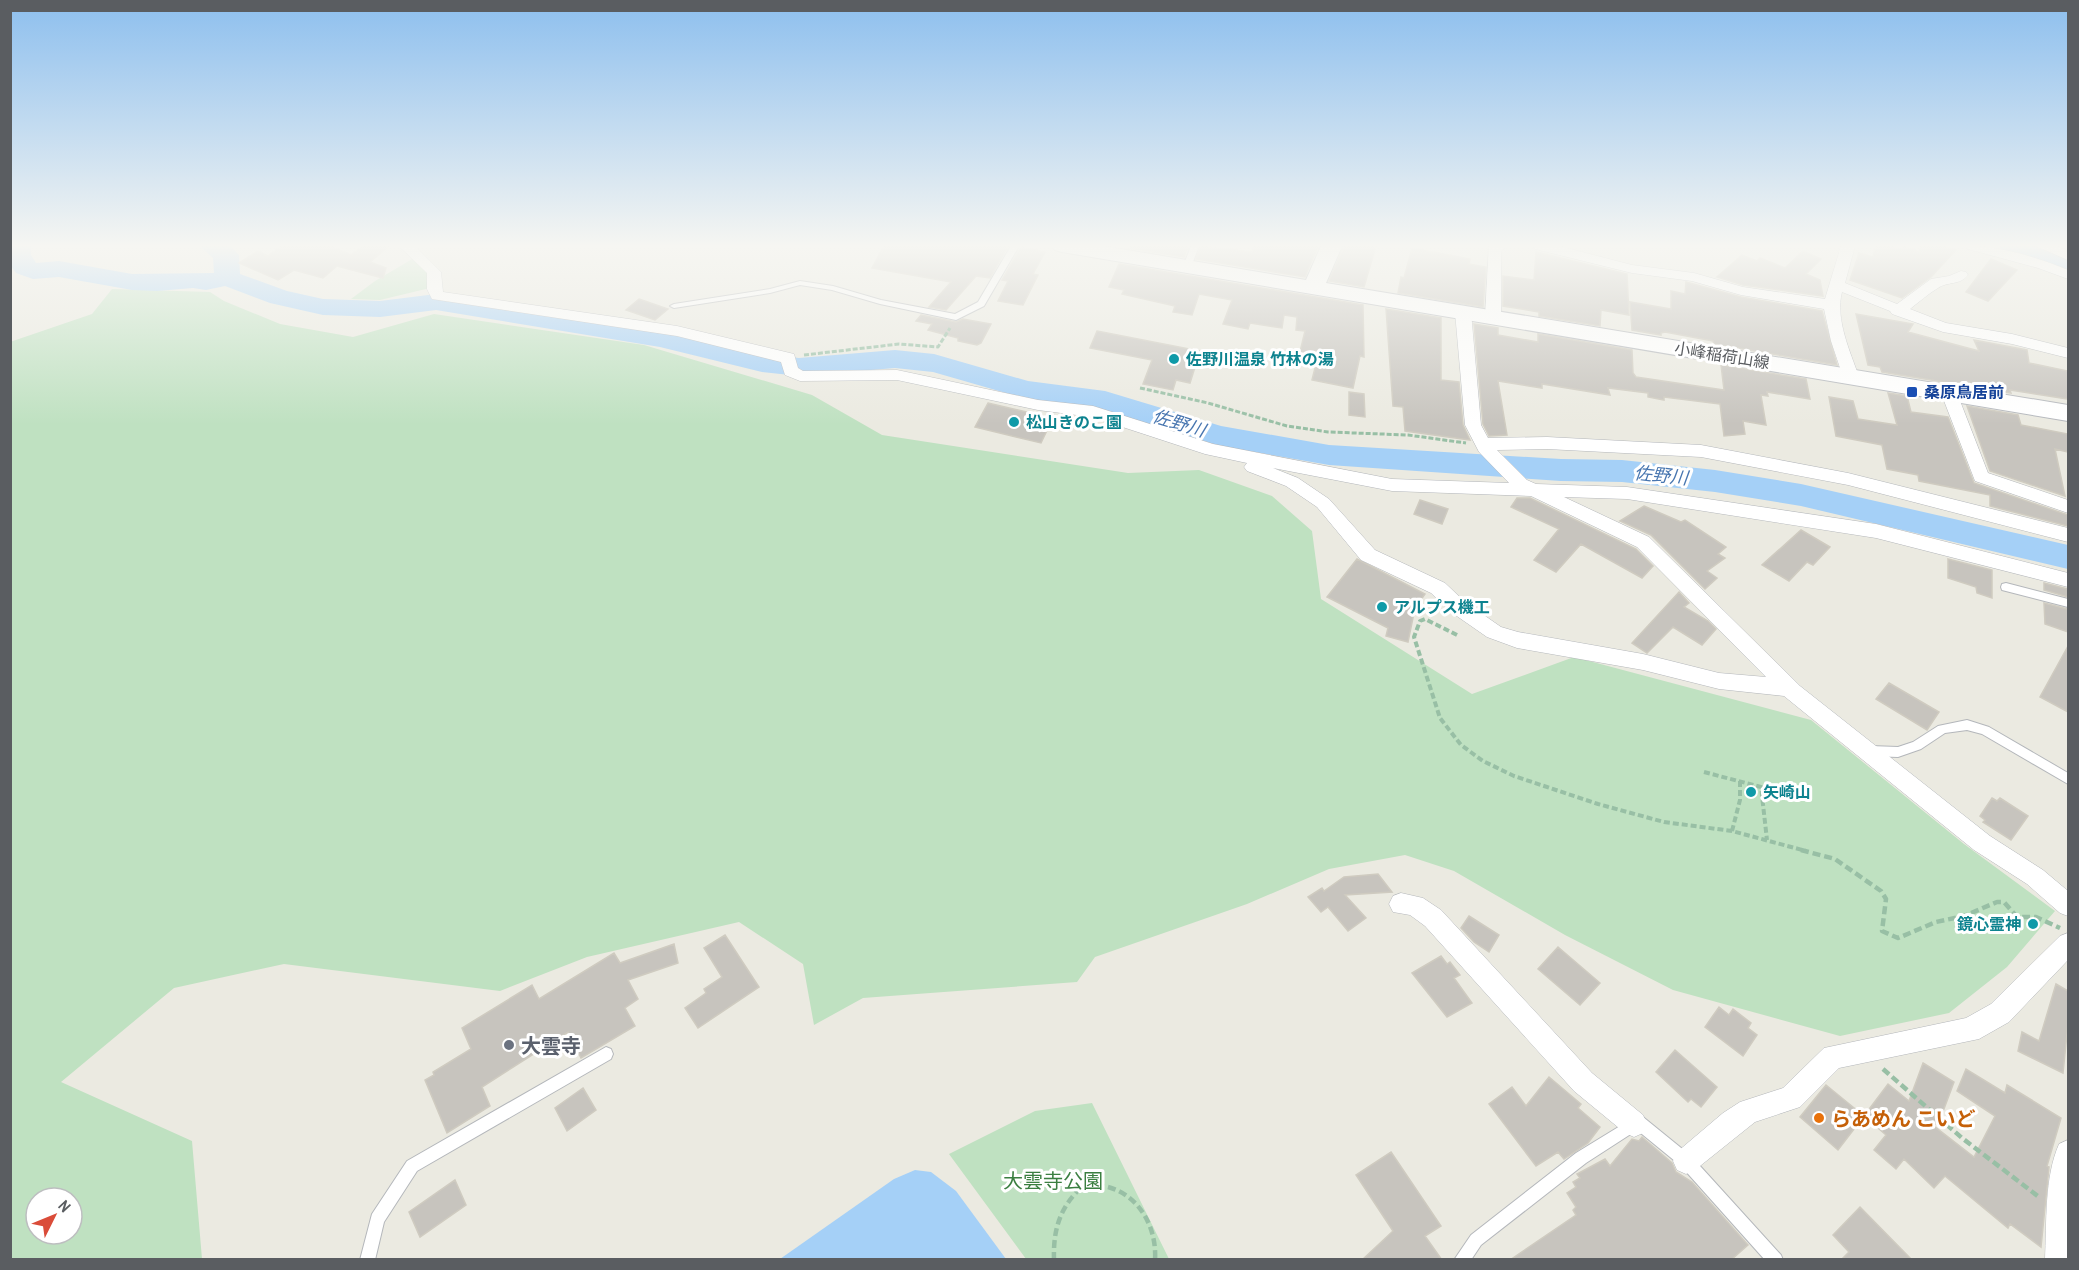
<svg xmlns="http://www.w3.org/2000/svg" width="2079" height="1270" viewBox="0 0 2079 1270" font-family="'Archivo Narrow','Noto Sans JP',sans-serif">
<rect width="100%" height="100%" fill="#ebeae1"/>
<path fill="#bfe1c1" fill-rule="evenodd" d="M 414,258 L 430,273 L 430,288 L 380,300 L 351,299 L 375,281 Z
M 112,289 L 210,292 L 224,301 L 280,324 L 353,337 L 434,314 L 644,345 L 812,395 L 882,435 L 1128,473 L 1199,470 L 1272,496 L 1312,531 L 1321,599 L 1472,694 L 1574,657 L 1811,720 L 1964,844 L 2055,911 L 2007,967 L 1949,1013 L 1840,1036 L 1673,990 L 1565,935 L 1454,871 L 1405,855 L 1329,869 L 1247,904 L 1095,957 L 1077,982 L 863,998 L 814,1025 L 803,964 L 739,922 L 587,957 L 500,991 L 284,964 L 174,988 L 61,1082 L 192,1141 L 202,1259 L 11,1259 L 10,342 L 92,314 ZM 36,1198 L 72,1198 L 72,1234 L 36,1234 Z
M 1092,1103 L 1169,1259 L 1026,1259 L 949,1154 L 1035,1111 Z"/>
<path fill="#a5d0f7" d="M 915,1170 L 931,1172 L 956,1191 L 1006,1259 L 780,1259 L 894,1179 Z"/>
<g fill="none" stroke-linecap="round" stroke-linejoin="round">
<path fill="#a5d0f7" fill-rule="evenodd" d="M 10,246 L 31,246 L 31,255 L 36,263 L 59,261 L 132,274 L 214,273 L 213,258 L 200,246 L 230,246 L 239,255 L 240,274 L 287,291 L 323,299 L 380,301 L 436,294 L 660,329 L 762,354 L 799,358 L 895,350 L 934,354 L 1028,381 L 1105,391 L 1221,426 L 1329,445 L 1561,459 L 1622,460 L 1715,470 L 1801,484 L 2068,545 L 2068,569 L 1801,506 L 1715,492 L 1622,482 L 1561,481 L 1329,465 L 1220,446 L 1103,410 L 1027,399 L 933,372 L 895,368 L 799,376 L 762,372 L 660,347 L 436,310 L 380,317 L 323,315 L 270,303 L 225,286 L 206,290 L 193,288 L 157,291 L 132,290 L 59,277 L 33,279 L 16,273 L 10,265 Z
M 1999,246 L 2037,246 L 2068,257 L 2068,273 L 2002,251 Z"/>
</g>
<path fill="#c7c4be" stroke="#cfcbc0" stroke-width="1.5" d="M 281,246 L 330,246 L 351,255 L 363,246 L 389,246 L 370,262 L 386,268 L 383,278 L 337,266 L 323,278 L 294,270 L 278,280 L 239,263 L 258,251 L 268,256 Z
M 884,246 L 1008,246 L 990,278 L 976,276 L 946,310 L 929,307 L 951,282 L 872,268 Z
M 1130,246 L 1188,246 L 1184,257 L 1130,248 Z
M 1201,246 L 1252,252 L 1253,246 L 1318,246 L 1305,277 L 1196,259 Z
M 1344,246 L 1376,246 L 1364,287 L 1329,281 Z
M 1875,246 L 1890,246 L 1901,250 L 1903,246 L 1919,252 L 1921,246 L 1942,246 L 1956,250 L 1931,277 L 1902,298 L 1850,280 L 1859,253 L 1873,257 Z
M 1021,247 L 1045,252 L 1033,274 L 1038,275 L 1023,305 L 998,301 L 1008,281 L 1002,280 Z
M 1412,248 L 1470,259 L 1469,264 L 1486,267 L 1483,307 L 1398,293 L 1401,277 L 1404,278 Z
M 1803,251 L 1821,259 L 1806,274 L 1820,280 L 1823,296 L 1743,285 L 1717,277 L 1742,255 L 1757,261 L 1760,258 L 1785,268 Z
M 1536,252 L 1627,274 L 1629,315 L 1601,310 L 1600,326 L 1539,316 L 1539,312 L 1503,306 L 1503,276 L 1534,280 Z
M 1991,259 L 2017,270 L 1988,301 L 1966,292 Z
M 1119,264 L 1363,305 L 1364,357 L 1360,356 L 1353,388 L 1312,380 L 1317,360 L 1299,356 L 1305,331 L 1296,330 L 1297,317 L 1284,315 L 1282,328 L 1250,323 L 1248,329 L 1223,324 L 1232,300 L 1199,294 L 1192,315 L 1173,312 L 1175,306 L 1122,294 L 1124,290 L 1109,287 Z
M 1686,282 L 1741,297 L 1822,311 L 1837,365 L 1719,345 L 1714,344 L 1713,341 L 1665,332 L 1661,333 L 1661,335 L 1632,330 L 1630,302 L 1671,309 L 1671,291 L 1685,294 Z
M 639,299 L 668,309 L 655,320 L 626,310 Z
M 1386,309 L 1441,318 L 1441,380 L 1459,382 L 1463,425 L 1470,440 L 1405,431 L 1403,407 L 1393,406 Z
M 1856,314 L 1913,324 L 1908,332 L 1979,351 L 1974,340 L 2027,350 L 2029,363 L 2068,371 L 2068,399 L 2010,390 L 2011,393 L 1882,372 L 1880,367 L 1868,365 Z
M 921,315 L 956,322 L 963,319 L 991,324 L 981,343 L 977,345 L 958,341 L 958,338 L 928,330 L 932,324 L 916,321 Z
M 1474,324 L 1498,328 L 1498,335 L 1538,342 L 1538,334 L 1632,350 L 1633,373 L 1636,377 L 1724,390 L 1721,365 L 1806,379 L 1810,399 L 1767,392 L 1768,396 L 1761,395 L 1766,425 L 1743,421 L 1745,434 L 1724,436 L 1720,404 L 1664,397 L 1664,400 L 1648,397 L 1648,393 L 1608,388 L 1610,395 L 1542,384 L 1542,388 L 1498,381 L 1507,435 L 1489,436 L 1483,424 Z
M 1097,331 L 1200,351 L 1190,383 L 1176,380 L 1173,390 L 1143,384 L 1152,360 L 1090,348 Z
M 1349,392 L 1364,394 L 1365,417 L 1349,415 Z
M 1888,393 L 1907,396 L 1911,412 L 1948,417 L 1974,483 L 2068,515 L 2068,526 L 1990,506 L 1990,495 L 1919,481 L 1918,475 L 1887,469 L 1882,445 L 1836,436 L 1829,397 L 1853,401 L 1858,419 L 1897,425 Z
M 988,403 L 1053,418 L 1041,443 L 975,427 Z
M 1967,406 L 2018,415 L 2021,425 L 2068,434 L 2068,452 L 2055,449 L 2065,496 L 1990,471 Z
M 1517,498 L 1530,498 L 1636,549 L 1653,566 L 1642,578 L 1581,544 L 1556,572 L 1534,560 L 1559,529 L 1511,507 Z
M 1420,500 L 1448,509 L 1442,524 L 1414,514 Z
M 1644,506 L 1681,522 L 1685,520 L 1726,547 L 1718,554 L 1725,558 L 1707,571 L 1717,578 L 1705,589 L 1651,535 L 1620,521 Z
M 1801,530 L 1830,547 L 1813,565 L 1807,562 L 1789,581 L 1762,565 Z
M 1357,559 L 1425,594 L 1415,608 L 1408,642 L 1386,636 L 1388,628 L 1327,597 Z
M 1948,559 L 1992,570 L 1992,598 L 1977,593 L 1976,587 L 1948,578 Z
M 2044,583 L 2068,589 L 2068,597 L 2044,590 Z
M 1679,592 L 1689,603 L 1684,607 L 1708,621 L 1716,629 L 1702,645 L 1673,627 L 1647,653 L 1632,643 Z
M 2044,603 L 2068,609 L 2068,632 L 2045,624 Z
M 2068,646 L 2068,712 L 2040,697 Z
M 1889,683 L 1939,712 L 1927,730 L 1876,699 Z
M 1992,798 L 1997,801 L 2000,798 L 2028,816 L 2011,840 L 1983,822 L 1985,820 L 1980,816 Z
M 1378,874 L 1392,892 L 1345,895 L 1366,918 L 1348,931 L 1328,907 L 1321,912 L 1308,897 L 1322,888 L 1324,891 L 1344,877 Z
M 1469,916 L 1499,935 L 1489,952 L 1474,942 L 1461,928 Z
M 725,935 L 759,987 L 698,1028 L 685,1008 L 706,993 L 704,989 L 722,977 L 704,948 Z
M 674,944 L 678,963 L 628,980 L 638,999 L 625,1008 L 635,1026 L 581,1058 L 568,1032 L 482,1087 L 490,1106 L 447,1133 L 425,1080 L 434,1075 L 433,1072 L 471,1049 L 462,1028 L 532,985 L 539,999 L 614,953 L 620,963 Z
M 1558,947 L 1600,983 L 1580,1005 L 1538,969 Z
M 1441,956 L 1447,964 L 1450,962 L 1460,975 L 1454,978 L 1472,1003 L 1447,1017 L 1412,973 Z
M 2056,984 L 2068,991 L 2068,1024 L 2063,1073 L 2018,1051 L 2022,1032 L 2039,1041 Z
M 1719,1007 L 1729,1015 L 1733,1009 L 1751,1023 L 1748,1028 L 1757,1035 L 1743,1056 L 1705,1027 Z
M 1675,1050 L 1717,1087 L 1701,1107 L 1691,1099 L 1688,1102 L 1656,1072 Z
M 1923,1063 L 1954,1082 L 1941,1117 L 1934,1126 L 1974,1157 L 1995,1116 L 1957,1091 L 1966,1069 L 2005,1093 L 2007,1085 L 2061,1118 L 2047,1166 L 2049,1167 L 2041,1247 L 2010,1224 L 2008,1228 L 1945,1176 L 1934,1188 L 1904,1159 L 1896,1169 L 1874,1150 L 1886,1135 L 1864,1116 L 1888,1084 L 1909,1101 Z
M 1549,1077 L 1581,1104 L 1578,1108 L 1600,1127 L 1588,1143 L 1564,1159 L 1558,1152 L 1536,1166 L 1489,1104 L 1512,1087 L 1526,1106 Z
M 1826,1085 L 1864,1116 L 1838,1150 L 1800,1117 Z
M 583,1088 L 596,1110 L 567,1131 L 555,1108 Z
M 1642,1137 L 1672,1163 L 1676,1172 L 1692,1182 L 1748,1245 L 1731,1260 L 1510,1260 L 1576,1215 L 1573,1210 L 1576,1207 L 1567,1193 L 1576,1187 L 1573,1182 L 1580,1178 L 1577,1174 L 1605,1159 L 1610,1166 L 1632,1139 L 1639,1141 Z
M 1391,1152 L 1441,1226 L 1425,1236 L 1442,1260 L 1362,1260 L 1393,1231 L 1356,1175 Z
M 455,1180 L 466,1205 L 420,1237 L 409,1212 Z
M 1860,1207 L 1912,1260 L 1841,1260 L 1849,1252 L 1833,1235 Z"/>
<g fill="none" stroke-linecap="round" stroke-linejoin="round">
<defs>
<path id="lane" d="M 1011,246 L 1019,246 L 984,306 L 956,320 L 880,304 L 832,290 L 800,285 L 770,293 L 674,308 L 670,306 L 674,304 L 770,289 L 800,281 L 833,286 L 881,300 L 955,314 L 978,302 Z
M 1191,246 L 1199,246 L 1191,267 L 1187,269 L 1183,267 Z
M 2006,583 L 2068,599 L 2068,607 L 2002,590 L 2001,587 L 2002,584 Z
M 1967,720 L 1989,727 L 2068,773 L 2068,784 L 1982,734 L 1967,730 L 1945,733 L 1921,749 L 1898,757 L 1870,756 L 1866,754 L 1864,751 L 1866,748 L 1870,746 L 1898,747 L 1913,742 L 1938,726 Z
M 606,1047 L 611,1049 L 613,1054 L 611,1059 L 417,1171 L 384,1222 L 375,1260 L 360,1260 L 372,1214 L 407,1161 Z
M 1638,1115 L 1643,1117 L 1691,1156 L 1781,1255 L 1783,1260 L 1765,1260 L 1681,1166 L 1637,1130 L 1586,1163 L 1481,1245 L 1471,1260 L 1454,1260 L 1471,1235 L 1576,1153 Z"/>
<path id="street" d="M 399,246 L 415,246 L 441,272 L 443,292 L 677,326 L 794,354 L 798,368 L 803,371 L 897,370 L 1038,400 L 1093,406 L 1213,444 L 1392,479 L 1509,483 L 1479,452 L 1465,425 L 1455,312 L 1463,307 L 1471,312 L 1481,425 L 1488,438 L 1547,437 L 1701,445 L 1848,473 L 2068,528 L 2068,542 L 1848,485 L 1701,457 L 1547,449 L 1497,450 L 1527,480 L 1536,484 L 1627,487 L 1876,524 L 2068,573 L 2068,587 L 1876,538 L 1627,499 L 1564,497 L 1649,537 L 1800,686 L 1990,836 L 2043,870 L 2068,891 L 2068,916 L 2060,913 L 2027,884 L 1974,850 L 1784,696 L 1719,689 L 1643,670 L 1517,648 L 1487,637 L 1451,612 L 1431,593 L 1361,560 L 1317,507 L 1286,486 L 1247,471 L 1244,467 L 1247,463 L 1205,454 L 1092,417 L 1038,410 L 897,380 L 800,381 L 785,375 L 781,362 L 677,336 L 432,299 L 427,289 L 427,273 ZM 1273,468 L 1392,491 L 1531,496 L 1637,547 L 1766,677 L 1719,673 L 1643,654 L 1518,632 L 1501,627 L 1465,602 L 1445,583 L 1375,550 L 1329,499 L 1298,478 Z
M 1489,246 L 1508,246 L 1501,251 L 1501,317 L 1493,322 L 1485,317 Z
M 1533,246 L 1559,246 L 1632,265 L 1694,273 L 1743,287 L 1825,299 L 1841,246 L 1855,246 L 1845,283 L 1897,304 L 1931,279 L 1949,276 L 1961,271 L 1966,272 L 1968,275 C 1959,286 1948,281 1938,288 C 1928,294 1919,302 1910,309 L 1946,323 L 2012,334 L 2068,348 L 2068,358 L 2012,344 L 1943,332 L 1892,314 L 1890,311 L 1842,292 C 1835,319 1850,351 1859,377 L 1857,381 L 1845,381 L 1843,377 L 1831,341 L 1824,309 L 1741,295 L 1692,281 L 1632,273 L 1535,249 Z
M 1966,246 C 2001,246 2036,257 2068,270 L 2068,279 L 2038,268 L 1968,249 Z
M 2036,246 L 2057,246 L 2068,251 L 2068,260 Z
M 1949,388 L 1955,389 L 1957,393 L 1988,473 L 2068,500 L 2068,513 L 1975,481 L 1941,393 L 1943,389 Z
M 1401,893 L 1423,898 L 1441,910 L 1592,1073 L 1643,1115 L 1647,1124 L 1643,1133 L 1634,1137 L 1625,1133 L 1574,1091 L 1425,926 L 1410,915 L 1393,912 L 1389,904 L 1393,896 Z
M 2068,933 L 2068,960 L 2009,1022 L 1979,1039 L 1839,1068 L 1800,1107 L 1755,1122 L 1695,1170 L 1686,1174 L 1677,1170 L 1673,1161 L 1677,1152 L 1723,1113 L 1740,1102 L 1783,1088 L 1824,1048 L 1966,1018 L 1991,1004 L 2060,936 Z
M 2068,1140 L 2068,1260 L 2045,1260 C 2047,1222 2044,1178 2059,1144 Z"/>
<path id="secondary" d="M 1052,246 L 1103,246 L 1306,280 L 1321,246 L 1342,246 L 1326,283 L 2068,405 L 2068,421 L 1062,252 L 1055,250 Z"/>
</defs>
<use href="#lane" stroke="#b4b7bb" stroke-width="2"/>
<use href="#street" stroke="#b4b7bb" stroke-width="1"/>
<use href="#secondary" stroke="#b5b8bd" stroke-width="2"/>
<path stroke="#98bfa5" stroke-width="3" stroke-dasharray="5 2" stroke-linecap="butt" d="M 804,355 L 899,344 L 938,347 L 950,328
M 1140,388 L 1208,403 L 1287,426 L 1328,432 L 1408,435 L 1466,443"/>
<path stroke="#98bfa5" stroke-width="4" stroke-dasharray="6 3" stroke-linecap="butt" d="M 1457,635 L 1425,619 L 1420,621 L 1414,637 L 1440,718 L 1461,745 L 1483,761 L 1514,776 L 1598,804 L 1664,822 L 1732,831 L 1806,851
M 1704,772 L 1761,787 L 1767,840
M 1732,831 L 1740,800 L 1740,781"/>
<path stroke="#98bfa5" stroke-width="4.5" stroke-dasharray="8 4" stroke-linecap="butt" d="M 1801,850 L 1835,859 L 1881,891 L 1886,899 L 1882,931 L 1898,938 L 1936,922 L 1964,916 L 1997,902 L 2004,902 L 2017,917 L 2036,917 L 2060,928
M 1883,1069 L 1962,1138 L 2039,1197
M 1054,1260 C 1053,1229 1060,1206 1084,1185 C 1092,1186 1100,1185 1108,1187 C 1140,1196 1157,1228 1155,1260"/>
<use href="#lane" fill="#fff" fill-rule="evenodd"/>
<use href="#street" fill="#fff" fill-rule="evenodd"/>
<use href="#secondary" fill="#fff" fill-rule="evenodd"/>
</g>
<linearGradient id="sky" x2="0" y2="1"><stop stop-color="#8dbfee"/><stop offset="0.58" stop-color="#f6f6f2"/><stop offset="1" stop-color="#f6f6f2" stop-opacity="0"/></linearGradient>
<rect width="2079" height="424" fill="url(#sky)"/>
<g fill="#0f9aa8" stroke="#fff" stroke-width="2">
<circle cx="1174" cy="359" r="6"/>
<circle cx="1014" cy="422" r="6"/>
<circle cx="1382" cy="607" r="6"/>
<circle cx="1751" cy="792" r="6"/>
<circle cx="2033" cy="924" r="6"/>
</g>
<rect fill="#1a4fb4" stroke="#fff" stroke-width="2" x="1906" y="386" width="12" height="12" rx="3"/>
<circle fill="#6b7280" stroke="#fff" stroke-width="2" cx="509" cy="1045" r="6"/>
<circle fill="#e8710a" stroke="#fff" stroke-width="2" cx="1819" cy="1118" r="6"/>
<g text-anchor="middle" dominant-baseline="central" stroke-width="6" stroke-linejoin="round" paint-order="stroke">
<g font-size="16" fill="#5a5d61" stroke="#fff">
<text transform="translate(1722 355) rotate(9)">小峰稲荷山線</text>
</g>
<g font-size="16" font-weight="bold" fill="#0d838f" stroke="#fff" text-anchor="start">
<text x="1186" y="359">佐野川温泉 竹林の湯</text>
<text x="1026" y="422">松山きのこ園</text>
<text x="1394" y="607">アルプス機工</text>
<text x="1763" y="792">矢崎山</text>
<text x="2021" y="924" text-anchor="end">鏡心霊神</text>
</g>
<g font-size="16" font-weight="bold" fill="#164399" stroke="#fff" text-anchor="start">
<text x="1924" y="392">桑原鳥居前</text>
</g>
<g font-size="18" font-style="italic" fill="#4876b0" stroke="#fff">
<text transform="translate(1179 423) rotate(17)">佐野川</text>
<text transform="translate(1661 475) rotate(6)">佐野川</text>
</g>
<g font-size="20" font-weight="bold" fill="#5b616d" stroke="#fff" text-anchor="start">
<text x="521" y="1045">大雲寺</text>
</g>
<g font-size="20" font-weight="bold" fill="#c56008" stroke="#fff" text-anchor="start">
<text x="1831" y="1118">らあめん こいど</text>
</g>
<g font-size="20" fill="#3b7f41" stroke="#fff">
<text x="1053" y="1180">大雲寺公園</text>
</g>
</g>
<rect width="2079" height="1270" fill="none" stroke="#5a5d61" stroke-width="24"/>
<g transform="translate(54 1216) rotate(47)"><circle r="28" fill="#ffffff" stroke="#bdbec0" stroke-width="1.5"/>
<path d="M0-4.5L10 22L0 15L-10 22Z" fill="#da4c39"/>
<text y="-9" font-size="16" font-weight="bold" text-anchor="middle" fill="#5a5d61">N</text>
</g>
</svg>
